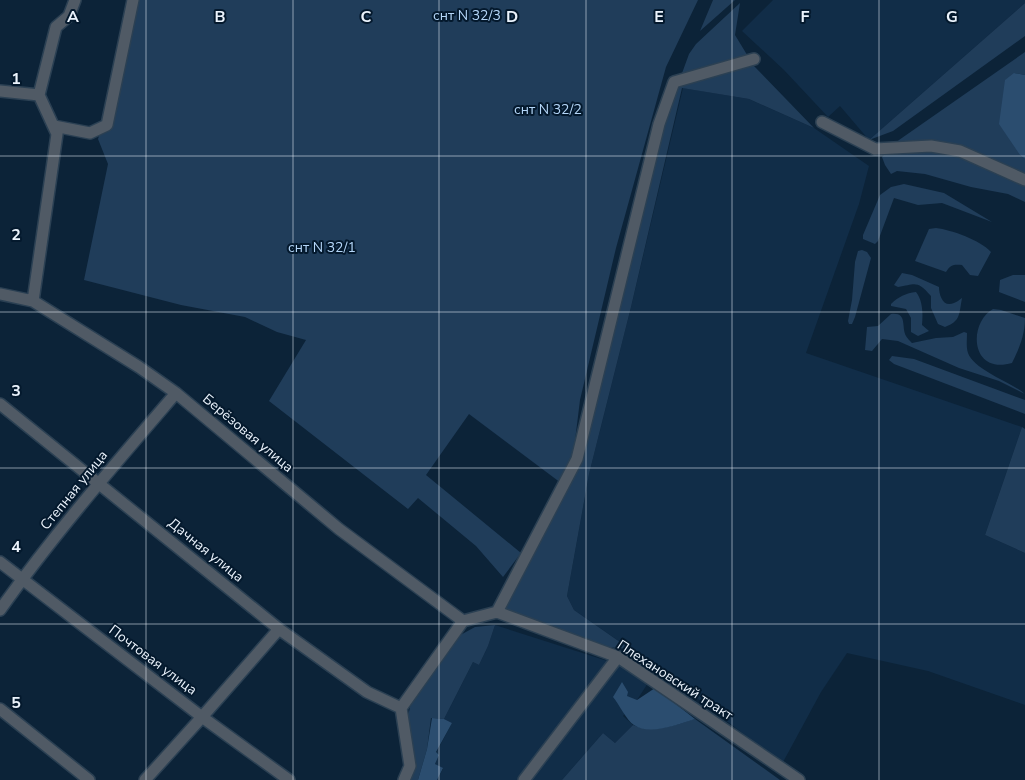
<svg xmlns="http://www.w3.org/2000/svg" width="1025" height="780" viewBox="0 0 1025 780" font-family="'Nunito Sans',sans-serif">
<rect width="100%" height="100%" fill="#0c2338"/>
<path fill="#112d48" d="M 773,0 L 1025,0 L 1025,3 L 869,140 L 840,106 L 828,117 L 784,70 L 742,31 Z
M 683,88 L 749,99 L 814,128 L 869,166 L 859,204 L 806,353 L 1022,427 L 985,535 L 1025,553 L 1025,705 L 928,671 L 847,653 L 821,692 L 782,764 L 662,671 L 574,610 L 567,596 L 589,474 L 631,307 Z
M 495,625 L 620,665 L 648,683 L 637,700 L 623,716 L 633,725 L 615,743 L 603,733 L 562,780 L 437,780 L 443,769 L 435,764 L 439,755 L 436,753 L 452,723 L 444,719 L 473,662 L 479,665 L 488,646 Z"/>
<path fill="#203d5a" d="M 129,0 L 698,0 L 666,67 L 616,248 L 580,400 L 574,449 L 561,483 L 469,414 L 426,475 L 521,553 L 503,577 L 476,546 L 418,498 L 408,509 L 269,401 L 306,340 L 277,332 L 245,317 L 181,305 L 84,280 L 108,164 L 98,139 L 104,122 Z
M 713,0 L 735,0 L 700,31 Z
M 740,3 L 735,35 L 749,58 L 681,76 L 689,54 L 696,44 Z
M 1025,3 L 1025,36 L 893,131 L 869,140 Z
M 1025,52 L 1025,75 L 1014,73 L 1020,155 L 1025,159 L 1025,202 L 1008,194 L 971,187 L 925,174 L 897,171 L 891,174 L 885,165 L 882,157 L 899,140 Z
M 753,65 L 814,128 L 749,99 L 682,88 L 631,307 L 589,474 L 567,596 L 574,610 L 630,649 L 606,647 L 503,610 L 583,457 L 664,123 L 677,84 Z
M 904,184 L 944,193 L 992,222 L 942,203 L 918,205 L 894,198 L 878,241 L 875,244 L 863,239 L 863,235 L 880,195 L 891,187 Z
M 936,228 C 952,230 980,240 991,252 L 978,276 L 970,275 L 962,265 C 954,264 950,265 946,272 L 915,261 L 929,229 Z
M 862,250 L 867,252 L 871,258 L 855,317 L 852,324 L 849,324 L 848,321 L 852,300 L 855,262 L 858,251 Z
M 902,273 L 912,275 L 939,287 C 939,295 943,308 954,303 C 957,302 959,300 962,298 C 959,314 961,321 945,327 L 938,324 L 931,308 L 931,296 C 917,280 916,284 898,287 L 894,285 Z
M 1013,275 L 1025,275 L 1025,302 L 999,292 L 1000,280 Z
M 916,292 C 923,301 923,314 922,325 L 929,331 L 918,336 L 911,332 L 911,318 L 906,309 L 891,306 L 891,304 C 898,297 906,293 916,292 Z
M 993,309 L 1001,310 L 1025,318 C 1025,335 1019,349 1012,363 C 970,375 968,323 993,309 Z
M 891,314 C 908,312 901,327 906,336 C 907,338 911,342 912,343 L 936,338 L 953,337 L 964,332 L 967,333 C 967,339 966,347 968,353 C 974,370 1011,382 1025,394 L 999,381 L 959,368 L 898,341 L 882,339 L 872,351 L 865,350 L 867,327 L 878,326 Z
M 892,356 L 914,359 L 1025,400 L 1025,414 L 894,364 L 889,360 Z
M 1022,427 L 1025,429 L 1025,553 L 985,535 Z
M 495,625 L 488,646 L 479,665 L 473,662 L 444,719 L 431,718 L 427,749 L 418,780 L 410,780 L 413,774 L 415,758 L 407,721 L 412,698 L 455,638 L 475,627 Z
M 695,719 L 780,780 L 562,780 L 603,733 L 615,743 L 633,725 C 653,734 675,725 695,719 Z"/>
<path fill="#2b4d6f" d="M 1014,73 L 1025,75 L 1025,159 L 1020,155 L 999,124 L 1005,80 Z
M 622,682 L 628,692 L 627,696 L 637,700 L 655,688 L 695,719 C 680,724 649,736 634,725 C 627,721 619,704 613,697 Z
M 432,718 L 444,719 L 452,723 L 436,752 L 439,755 L 435,764 L 443,768 L 437,780 L 418,780 L 427,749 Z"/>
<g fill="none" stroke-linecap="round" stroke-linejoin="round">
<defs>
<path id="street" d="M 0,91 L 39,95
M 822,122 L 875,149 L 931,146 L 960,151 L 1025,180
M 54,126 L 90,133 L 107,125 L 133,0
M 0,294 L 33,301 L 139,367 L 176,393 L 339,529 L 463,621
M 33,301 L 57,134 L 39,95 L 56,27 L 69,16 L 75,0
M 0,404 L 279,629 L 367,692 L 401,708
M 0,562 L 202,717 L 289,780
M 0,610 C 54,534 115,464 176,393
M 497,612 L 618,657 L 799,780
M 0,709 L 89,780
M 145,780 L 202,717 L 279,629
M 404,780 L 410,766 L 401,708 L 463,621 L 497,612 L 577,459 L 659,124 L 674,82 L 754,59
M 524,780 L 618,657"/>
</defs>
<use href="#street" stroke="#2b4053" stroke-width="14"/>
<use href="#street" stroke="#505a65" stroke-width="11"/>
</g>
<path fill="none" stroke="#ebf3fc" stroke-width="1" stroke-opacity="0.55" d="M 146,0 L 146,780M 293,0 L 293,780M 439,0 L 439,780M 586,0 L 586,780M 732,0 L 732,780M 879,0 L 879,780M 0,156 L 1025,156M 0,312 L 1025,312M 0,468 L 1025,468M 0,624 L 1025,624"/>
<g text-anchor="middle" dominant-baseline="central" stroke-width="4" stroke-linejoin="round" paint-order="stroke">
<g font-size="14" fill="#b4d6f8" stroke="#04192d">
<text x="467" y="15">снт N 32/3</text>
<text x="548" y="109">снт N 32/2</text>
<text x="322" y="247">снт N 32/1</text>
</g>
<g font-size="14" fill="#ebf3fc" stroke="#04192d">
<text transform="translate(248 433) rotate(40)">Берёзовая улица</text>
<text transform="translate(74 490) rotate(-51)">Степная улица</text>
<text transform="translate(206 550) rotate(39)">Дачная улица</text>
<text transform="translate(153 660) rotate(37)">Почтовая улица</text>
<text transform="translate(675 680) rotate(33)">Плехановский тракт</text>
</g>
</g>
<g font-size="16" text-anchor="middle" font-weight="bold" fill="#ebf3fc" stroke="#04192d" stroke-width="4" stroke-linejoin="round" paint-order="stroke">
<text x="73" y="22">A</text>
<text x="220" y="22">B</text>
<text x="366" y="22">C</text>
<text x="512" y="22">D</text>
<text x="659" y="22">E</text>
<text x="805" y="22">F</text>
<text x="952" y="22">G</text>
<text x="16" y="84">1</text>
<text x="16" y="240">2</text>
<text x="16" y="396">3</text>
<text x="16" y="552">4</text>
<text x="16" y="708">5</text>
</g>
</svg>
